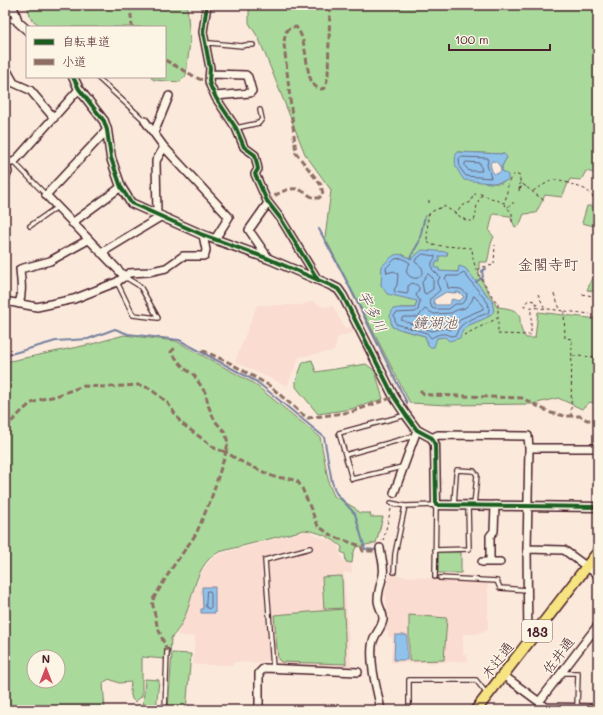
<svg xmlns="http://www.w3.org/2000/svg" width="603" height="715" viewBox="0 0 603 715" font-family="Mali,'Klee One',sans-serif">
<rect width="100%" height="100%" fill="#fbeadc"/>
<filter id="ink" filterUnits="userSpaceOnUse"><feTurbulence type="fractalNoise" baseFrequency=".025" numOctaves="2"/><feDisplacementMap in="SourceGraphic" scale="8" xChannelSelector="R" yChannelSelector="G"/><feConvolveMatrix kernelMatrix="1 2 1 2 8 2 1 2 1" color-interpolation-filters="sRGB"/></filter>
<g filter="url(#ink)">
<path fill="#fadcd1" d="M 312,301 L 323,307 L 333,306 L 345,329 L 354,325 L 357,331 L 338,337 L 334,351 L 299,357 L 287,386 L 235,362 L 257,305 L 302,305 Z
M 306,531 L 336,543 L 339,547 L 340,554 L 345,563 L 351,563 L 352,573 L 344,573 L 351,668 L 280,664 L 277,661 L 271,660 L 257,663 L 235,662 L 233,665 L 193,665 L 195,637 L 177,635 L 202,571 L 210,561 L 219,554 Z
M 392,575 L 488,583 L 488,630 L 476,634 L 463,634 L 463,654 L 467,655 L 468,661 L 430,663 L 391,663 L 392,638 L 388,637 L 388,632 L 385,629 L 388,624 L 389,616 L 385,594 L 389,577 Z"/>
<path fill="#a9da9b" stroke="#7a7c63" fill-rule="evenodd" d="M 27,5 L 187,5 L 190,41 L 186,76 L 180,82 L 154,80 L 150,77 L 165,77 L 165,27 L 42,27 L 31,19 Z
M 249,5 L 598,5 L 598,174 L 586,171 L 581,180 L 570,179 L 562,197 L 545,195 L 536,213 L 524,214 L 520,224 L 515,227 L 510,216 L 493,214 L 489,231 L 494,237 C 489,245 490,254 487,262 L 479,262 L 479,276 L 497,307 C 533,310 512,321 526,338 L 535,338 L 538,312 L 598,319 L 598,404 L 590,402 L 582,409 L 558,398 L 533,404 L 448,405 L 410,403 L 325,238 L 331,190 L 305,154 L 259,39 L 249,23 ZM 457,152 L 504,154 L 507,157 L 502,166 L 502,183 L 492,183 L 479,181 ZM 402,254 L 411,259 L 448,254 L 439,256 L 436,262 L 435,268 L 438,271 C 449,272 456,274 465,268 L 492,301 L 490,316 L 467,326 L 461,332 L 437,338 L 429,347 L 425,336 L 402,330 L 400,308 L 415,308 L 417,301 L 381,285 Z
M 587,206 L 598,206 L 598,227 L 582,223 Z
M 598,278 L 598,292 L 587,290 L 592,279 Z
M 124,335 L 176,341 L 253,383 L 320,437 L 329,484 L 334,496 L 355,508 L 359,513 L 370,513 L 371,517 L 383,517 L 376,543 L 356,547 L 353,554 L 352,563 L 346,562 L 345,554 L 341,552 L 342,547 C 332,538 318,531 304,530 L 219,552 C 216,554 212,556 209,559 C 189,580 194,615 171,638 L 170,656 L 164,659 L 142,657 L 142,696 L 135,702 L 132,699 L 130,691 L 131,682 L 119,683 L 109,679 L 103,683 L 105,710 L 5,710 L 5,362 L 92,344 ZM 34,657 L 58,657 L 58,681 L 34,681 Z
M 312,360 L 316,372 L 366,364 L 375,371 L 383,399 L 351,409 L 318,414 L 296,387 L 296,381 L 303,362 Z
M 438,552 L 461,552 L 461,573 L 438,573 Z
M 342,576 L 343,608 L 324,609 L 322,577 Z
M 344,609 L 346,664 L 281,662 L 278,659 L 274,615 Z
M 409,615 L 447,618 L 444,660 L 409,661 Z
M 172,653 L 191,654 L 186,710 L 168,710 Z
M 145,679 L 159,680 L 156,710 L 143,706 Z"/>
<path fill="#90c3ec" stroke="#74819f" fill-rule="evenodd" d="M 457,152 L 504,154 L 507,157 L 502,166 L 502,171 L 508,175 L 508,180 C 495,186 479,181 464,180 C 458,171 452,164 457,152 ZM 492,161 C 497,161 500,165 501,170 L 499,173 L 495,174 L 492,171 L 490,164 Z
M 422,250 L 448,252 L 446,256 L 439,256 L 439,262 L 436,262 L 435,268 L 439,268 L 439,271 L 458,272 L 459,266 L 465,268 L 492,301 L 494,311 C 485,324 463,320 460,338 L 449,341 L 445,337 L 437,338 L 434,347 L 429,347 L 425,336 L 392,327 L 390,316 L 393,309 L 400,308 L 415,308 L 417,301 L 387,294 L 381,285 L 382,266 C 394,255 395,250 411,259 ZM 446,292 L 454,293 L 459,292 L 464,297 L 459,301 L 452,299 L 451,300 L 451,303 L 448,305 L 435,305 L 433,300 Z
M 202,587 L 215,587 L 215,613 L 201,613 L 201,609 L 203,609 Z
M 395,635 L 407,635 L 407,660 L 394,660 Z"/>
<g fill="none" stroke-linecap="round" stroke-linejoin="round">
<path stroke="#666178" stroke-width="1" d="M 461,157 L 488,158 L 488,160 L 487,165 L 491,178 L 466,176 L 460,168 L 459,159 Z
M 467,162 L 480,163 L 482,171 L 469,171 L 465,166 L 465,163 Z
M 423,254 L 435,256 L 435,258 L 432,262 L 432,269 L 440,277 L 437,283 L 440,290 L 429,300 L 432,308 L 435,309 L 449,309 L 455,304 L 461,304 L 466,300 L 467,294 L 461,289 L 448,288 L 447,282 L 445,278 L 447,276 L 458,276 L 464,273 L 488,303 L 489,310 L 488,313 C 476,318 460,320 456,335 L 451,336 C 444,332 438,334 431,338 L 427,333 L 396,324 L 394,316 L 396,313 L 415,312 L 418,310 L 420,301 L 416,295 C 418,291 421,289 417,285 L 412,283 L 408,286 L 408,292 L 407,294 L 395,292 L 394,290 L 397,285 L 398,274 L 394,271 L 387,273 L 386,268 L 395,259 L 402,258 L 410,263 L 406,270 C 407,276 412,279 418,278 C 425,272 424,267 416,263 L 415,261 Z
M 428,274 L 433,278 L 433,289 L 426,294 L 424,293 L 422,282 Z
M 474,296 L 483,305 L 483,309 L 462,318 L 451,330 L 445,328 L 432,331 L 401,320 L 403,317 L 418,317 L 425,309 L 434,314 L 451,313 L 457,310 L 465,308 L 471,302 Z
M 207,591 L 210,591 L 211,593 L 211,607 L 209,609 L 206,607 Z"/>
<path stroke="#74819f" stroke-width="2" d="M 319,229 L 347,282 L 407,403
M 410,258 L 419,242 L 425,216
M 476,282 L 483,277 L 482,271 L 486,268
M 5,354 L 7,355 L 56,341 L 88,339 L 115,329 L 128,334 L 179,340 L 257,382 L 324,437 L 332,482 L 336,493 L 355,514 L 365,549 L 376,550"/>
<defs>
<path id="service" d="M 5,18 L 17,22
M 205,44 L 210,43 L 242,46 L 246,45 L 253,45
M 97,77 L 145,121
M 236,128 L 259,123 L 262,119 L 260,110
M 14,162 L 46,195
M 30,226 L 57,207
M 117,282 L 133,315 L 158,318 L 141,288 L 138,285 L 125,277
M 345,455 L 414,436
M 402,467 L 352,479 L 339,433 L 406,415
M 391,503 L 405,506 L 436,505 L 435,577
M 454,505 L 456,475 L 457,470 L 474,471 L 477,475 L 474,505
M 435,550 L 469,549 L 468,506
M 394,572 L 395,554 L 396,549 L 405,506
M 440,578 L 497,581 L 500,588 L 527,590
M 273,668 L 265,560 L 310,548
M 562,673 L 578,673 L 577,708
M 165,710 L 167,651
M 409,710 L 409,680 L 476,680 L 487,694"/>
<path id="minor" d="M 207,5 L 203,32 L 210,68 L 209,81 L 210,85 L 216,98 L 236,128 L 244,147 L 255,155 L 258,169 L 255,174 L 267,201 L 281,219 L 318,280
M 5,67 L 14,83 L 30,90 L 54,118
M 210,74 L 246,75 L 248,77 L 252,91 L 250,93 L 215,96
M 145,121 L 164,147 L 229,217 L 215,239
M 107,130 L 46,195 L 125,277
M 154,133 L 169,96
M 7,162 L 14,162 L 79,89
M 5,178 L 8,172 L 5,159
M 268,203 L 249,230 L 269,259
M 157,214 L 156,161 L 164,147
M 72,223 L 121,187
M 101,253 L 162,216
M 5,301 L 37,307 L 74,299 L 117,282 L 129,273 L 148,272 L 166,268 L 183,256 L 203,256 L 205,255 L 206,250 L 203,235
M 19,304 C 23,292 21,281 20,269 L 50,261 L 88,240
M 432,438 L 438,435 L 528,436 L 529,448 L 527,549 L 528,643
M 529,448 L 598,448
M 394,493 L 417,430
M 380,548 C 381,558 385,565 383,575 C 381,584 378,591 378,600 C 378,607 384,613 383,620 C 381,630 373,635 372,646 C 370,667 377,689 381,710
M 527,549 L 564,550 L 598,575
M 482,562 L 500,562
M 490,562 L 490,536 L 494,531 L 495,505
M 503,675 L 546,707 L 598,708
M 539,702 L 598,625
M 259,710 L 259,673 L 264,668 L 358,672"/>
<path id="tertiary" d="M 12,5 L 18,22 L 27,30
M 73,77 L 79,89 L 104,121 L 107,130 L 111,158 L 121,187 L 131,203 L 203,235 L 269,259 L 330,285 L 338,289 L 343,296 L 394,397 L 406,415 L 417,430 L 432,438 L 435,445 L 436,505 L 598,507"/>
<path id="primary" d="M 476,710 L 598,552"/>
</defs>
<use href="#service" stroke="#4a1f2b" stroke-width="6"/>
<use href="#minor" stroke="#4a1f2b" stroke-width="10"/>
<use href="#tertiary" stroke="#4a1f2b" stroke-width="11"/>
<use href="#primary" stroke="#4a1f2b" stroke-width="13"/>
<path stroke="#4a1f2b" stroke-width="1" stroke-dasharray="3 3" stroke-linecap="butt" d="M 519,188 L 526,186
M 519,191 L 520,183
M 533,191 L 552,180 L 560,180 L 587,190 L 598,203
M 482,195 C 474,205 478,210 474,221 L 467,221 L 444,206 L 433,211 L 428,215 L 427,241 L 431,245 L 472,248 L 473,259 L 476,269 L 492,296 L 498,304 L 498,334 L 531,335 L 531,307 L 590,314
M 429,203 L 429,199
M 504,204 L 512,213 L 512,224
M 508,207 L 511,203 L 514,203
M 458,210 L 464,205 L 471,202 L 473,195 L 478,193 L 504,203 C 509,194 505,180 515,174 L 520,176 L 520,182 C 529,189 536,195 545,201
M 478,270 L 483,267 L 494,265 L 495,245
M 538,294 L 544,307
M 554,294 L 560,309
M 582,294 L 598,297
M 523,306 L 525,306 L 525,303 L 529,300 L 535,301 L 538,307
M 564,311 L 565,338 L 572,339 L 571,416
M 597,316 L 598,316
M 464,335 L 498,318
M 573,356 L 598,357
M 383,541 L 391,509"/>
<use href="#service" stroke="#fcf5e5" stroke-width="3.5"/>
<use href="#minor" stroke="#fcf5e5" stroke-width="7"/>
<use href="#tertiary" stroke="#fcf5e5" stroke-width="8"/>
<use href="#primary" stroke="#f6e381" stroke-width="10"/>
<path stroke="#8d6e63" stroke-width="3" stroke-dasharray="6 3" stroke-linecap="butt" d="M 130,5 L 132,27
M 165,60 L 199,79 L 209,81
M 267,201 C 276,195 290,184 302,191 C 310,195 310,198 319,198 L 323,194 L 321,185 L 296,153 L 284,44 C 285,34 285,27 296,27 C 309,41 304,77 315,86 C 317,88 319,88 321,89 L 325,88 L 328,76 L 330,5
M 202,350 L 228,362 L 270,386 L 302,414 L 308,418 L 351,412 L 394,397
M 420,390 L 424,394 L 431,395 L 522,398 L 551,413 L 565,416 L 580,416 L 587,420 L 598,420
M 5,428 L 22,411 L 30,404 L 42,399 L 56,396 L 83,386 L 108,387 L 138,385 L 149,388 L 167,402 L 181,423 L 216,449 L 226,452 L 228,443 L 225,432 L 215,421 L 208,405 L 206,394 L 194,375 L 184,368 L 171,352 L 175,348
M 167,651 L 157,625 L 152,601 L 172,568 L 196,534 L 211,499 L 226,452 L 238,460 L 274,477 L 291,479 L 298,482 L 302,488 L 318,526 L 334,537 L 361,546 L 363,551 L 376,551"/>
<defs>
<path id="cycleway" d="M 207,5 L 203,32 L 210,68 L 209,81 L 210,85 L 216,98 L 236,128 L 244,147 L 255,155 L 258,169 L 255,174 L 267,201 L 281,219 L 318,280
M 73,77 L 79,89 L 104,121 L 107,130 L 111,158 L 121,187 L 131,203 L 203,235 L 269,259 L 330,285 L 338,289 L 343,296 L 394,397 L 406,415 L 417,430 L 432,438 L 435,445 L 436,505 L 598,507"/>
</defs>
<use href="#cycleway" stroke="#fcf5e5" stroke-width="6"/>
<use href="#cycleway" stroke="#1b5e20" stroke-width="4"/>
</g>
</g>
<g text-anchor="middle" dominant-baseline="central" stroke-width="3" stroke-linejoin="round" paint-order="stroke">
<rect fill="#fcf5e5" stroke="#7f5f63" stroke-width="1" x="522" y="620" width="30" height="22" rx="3"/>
<g font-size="13" font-weight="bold" fill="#4a1f2b">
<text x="537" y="631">183</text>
</g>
<g font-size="14" fill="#4a1f2b" stroke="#fcf5e5">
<text transform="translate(558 655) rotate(-53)">佐井通</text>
<text transform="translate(497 660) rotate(-52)">木辻通</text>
</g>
<g font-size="15" fill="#4a1f2b" stroke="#fcf5e5">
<text x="548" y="264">金閣寺町</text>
</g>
<g font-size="15" font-style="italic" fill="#5f5065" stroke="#fcf5e5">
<text transform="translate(373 311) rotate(63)">宇多川</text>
<text x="435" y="322">鏡湖池</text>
</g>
</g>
<rect width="603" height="715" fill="none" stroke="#fcf5e5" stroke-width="20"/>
<rect x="10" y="10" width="583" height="695" fill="none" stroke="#4a1f2b" stroke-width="1.5" filter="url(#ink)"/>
<rect x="26" y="26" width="140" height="52" fill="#fcf5e5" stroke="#b59f9b"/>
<rect x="34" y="39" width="20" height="6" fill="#1b5e20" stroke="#b59f9b"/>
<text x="62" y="46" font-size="12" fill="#4a1f2b">自転車道</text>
<rect x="34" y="59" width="20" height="6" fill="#8d6e63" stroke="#b59f9b"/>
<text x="62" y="66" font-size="12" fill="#4a1f2b">小道</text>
<g transform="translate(46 669)"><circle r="19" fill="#fcf5e5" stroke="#b59f9b"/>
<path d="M0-3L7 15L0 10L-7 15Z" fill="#d1495b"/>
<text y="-6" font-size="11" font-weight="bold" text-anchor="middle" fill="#4a1f2b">N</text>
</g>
<path d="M449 44v6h101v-6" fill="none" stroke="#4a1f2b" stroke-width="2"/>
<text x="455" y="44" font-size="12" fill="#4a1f2b" stroke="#fcf5e5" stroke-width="3" paint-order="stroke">100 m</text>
</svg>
